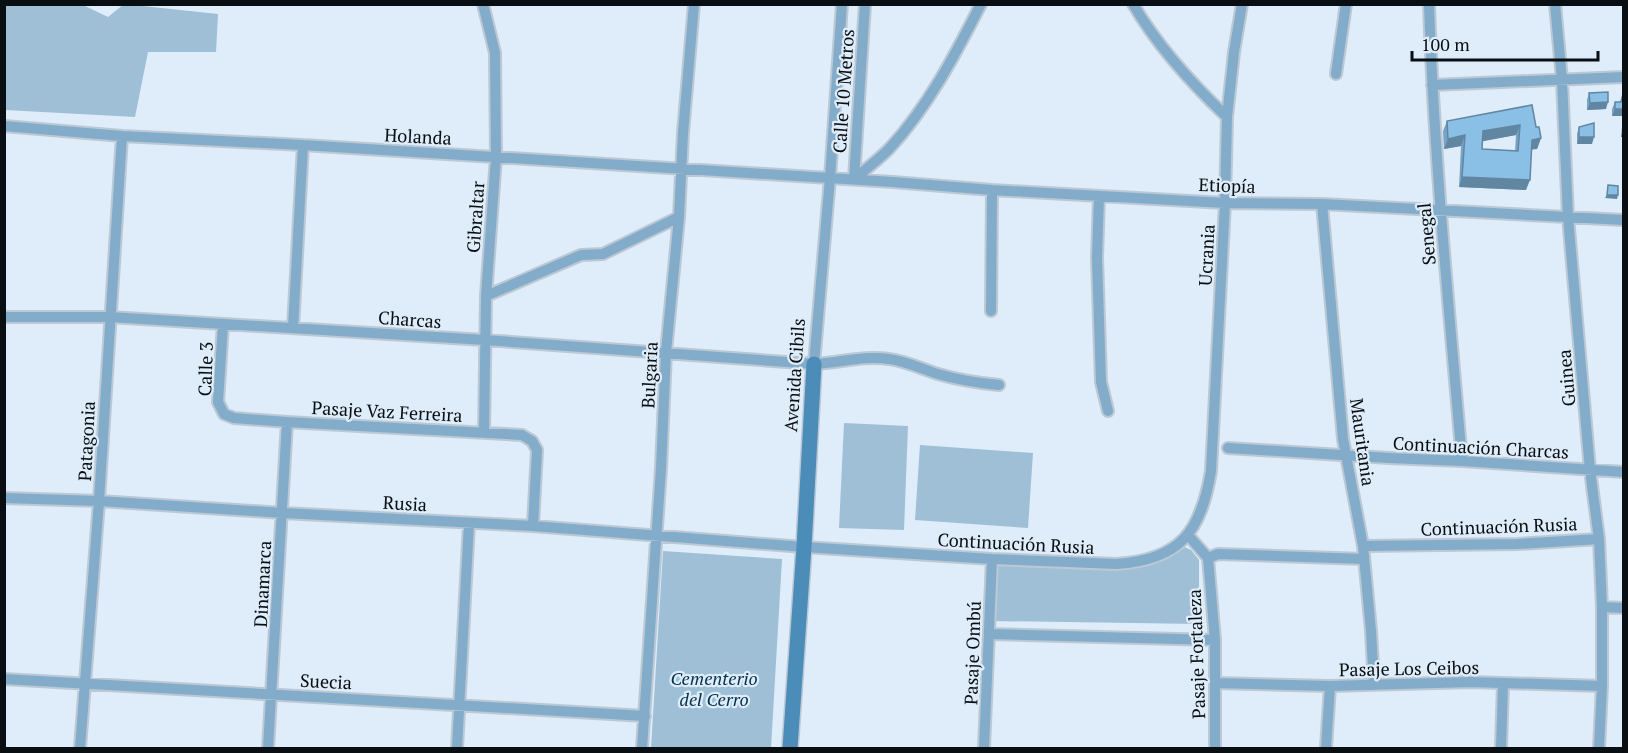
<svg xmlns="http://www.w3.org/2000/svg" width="1628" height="753" viewBox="0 0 1628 753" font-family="'PT Serif',serif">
<rect width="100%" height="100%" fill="#deedf9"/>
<path fill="#9fbfd7" d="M 124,4 L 218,14 L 216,52 L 148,52 L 135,117 L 5,110 L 5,5 L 83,5 L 108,17 Z
M 844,423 L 908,426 L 904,530 L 839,528 Z
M 920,445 L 1033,453 L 1028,528 L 915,520 Z
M 1180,545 L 1191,550 L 1199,560 L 1199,624 L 990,621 L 993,563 C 1016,565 1039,566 1062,567 C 1102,570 1150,577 1180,545 Z
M 663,551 L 782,559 L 771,748 L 651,748 Z"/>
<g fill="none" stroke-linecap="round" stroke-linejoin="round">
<defs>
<path id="street" d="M 483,4 L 495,53 L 496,157 L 486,296 L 484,433
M 1133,4 C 1158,47 1191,83 1227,117
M 1429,4 C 1434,157 1449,309 1462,461
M 1555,4 L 1562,80 L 1568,217 L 1590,470 L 1599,539 L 1602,607 L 1602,686 L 1599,748
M 1336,74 L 1346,4
M 1432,85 L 1624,77
M 4,126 L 122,136 L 303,145 L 893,182 L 992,190 L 1225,203 L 1322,204 L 1624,220
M 854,179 C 866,169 878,160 889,149 C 928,107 955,55 981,4
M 854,179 L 865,4
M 1099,196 L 1097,258 L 1101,382 L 1108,411
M 1322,204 L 1343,439 L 1363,546 L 1371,631 L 1374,685
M 486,296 L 581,255 L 603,254 L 679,217
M 991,311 L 992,190
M 4,317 L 110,317 L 485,340 L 814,364 C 839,363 864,355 889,359 C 906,361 922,369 938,374 C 958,380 978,383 999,385
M 223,324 L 218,402 L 224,414 L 234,418 L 287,422 L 522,435 L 532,441 L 537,450 L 533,526
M 293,328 L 303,145
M 814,364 L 830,178 L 842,4
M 1228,448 L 1389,458 L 1462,461 L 1624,472
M 4,498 L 99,501 L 283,513 L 533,526 L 804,547 L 992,559 L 1116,564 C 1181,560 1201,531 1211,471 L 1225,203 L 1227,117 L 1234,52 L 1242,4
M 1188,535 L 1208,558
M 1363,546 L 1518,544 L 1599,539
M 1208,558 L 1215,640 L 1215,748
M 1208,558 L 1218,554 L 1364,559
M 1602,607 L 1624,608
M 990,634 L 1215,640
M 4,679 L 645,716
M 1216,683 L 1330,686 L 1471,682 L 1602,686
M 80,748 L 99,501 L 122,136
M 268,748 L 287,422
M 457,748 L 469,523
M 642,748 L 661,468 L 666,352 L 679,217 L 683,133 L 694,4
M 984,748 L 992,559
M 1326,748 L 1330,686
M 1501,748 L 1503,684"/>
<path id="secondary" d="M 790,748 L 804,547 L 814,364"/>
</defs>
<use href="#street" stroke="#bcc9d4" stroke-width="14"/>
<use href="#secondary" stroke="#bcc9d4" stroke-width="18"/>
<use href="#street" stroke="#83acca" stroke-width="10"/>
<use href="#secondary" stroke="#4b8cb8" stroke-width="15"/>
</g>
<path fill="#77a4c6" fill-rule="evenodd" d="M 1589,93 L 1606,109 L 1587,110 L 1587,100 Z
M 1623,94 L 1623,137 L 1621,137 L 1623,116 L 1612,116 L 1612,109 L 1615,102 L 1620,102 Z
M 1447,121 L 1536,127 L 1541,138 L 1537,149 L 1531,149 L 1526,190 L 1459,187 L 1461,146 L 1444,149 L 1443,131 ZM 1516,135 L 1515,151 L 1482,149 L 1482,141 Z
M 1579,127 L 1592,144 L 1577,144 L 1577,134 Z"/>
<path fill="#6186a1" d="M 1608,102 L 1606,109 L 1587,110 L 1590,103 Z
M 1615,109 L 1623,109 L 1623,116 L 1612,116 Z
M 1520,125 L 1516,135 L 1479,142 L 1483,131 Z
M 1623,130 L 1623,137 L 1621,137 Z
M 1465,135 L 1461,146 L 1444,149 L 1448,139 Z
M 1579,137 L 1594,137 L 1592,144 L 1577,144 Z
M 1541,138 L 1537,149 L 1528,150 L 1532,140 Z
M 1462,177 L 1530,180 L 1526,190 L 1459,187 Z
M 1607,195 L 1618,195 L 1617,199 L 1605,198 Z"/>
<path fill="#8abfe6" stroke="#6186a1" stroke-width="1.5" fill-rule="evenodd" d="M 1608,92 L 1608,102 L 1590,103 L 1589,93 Z
M 1623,94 L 1623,109 L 1615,109 L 1615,102 L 1621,102 Z
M 1532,105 L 1536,127 L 1539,127 L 1541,138 L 1532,140 L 1530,180 L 1462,177 L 1465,135 L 1448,139 L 1447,121 ZM 1520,125 L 1518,151 L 1482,149 L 1483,131 Z
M 1594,123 L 1594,137 L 1579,137 L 1579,127 Z
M 1608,185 L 1618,186 L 1618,195 L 1607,195 Z"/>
<g text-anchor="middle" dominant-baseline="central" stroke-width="4.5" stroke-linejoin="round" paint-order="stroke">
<g font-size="18" fill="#090e12" stroke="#deedf9">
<text transform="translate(843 91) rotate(-86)">Calle 10 Metros</text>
<text transform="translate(418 136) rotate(3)">Holanda</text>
<text transform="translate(1227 185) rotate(2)">Etiopía</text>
<text transform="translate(475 217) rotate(-86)">Gibraltar</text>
<text transform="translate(1426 234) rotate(-95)">Senegal</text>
<text transform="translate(1206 255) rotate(-87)">Ucrania</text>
<text transform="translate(410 319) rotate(4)">Charcas</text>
<text transform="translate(205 369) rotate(-88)">Calle 3</text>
<text transform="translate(649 375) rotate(-87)">Bulgaria</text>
<text transform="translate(794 375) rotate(-86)">Avenida Cibils</text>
<text transform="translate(1566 378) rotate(-95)">Guinea</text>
<text transform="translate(387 411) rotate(3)">Pasaje Vaz Ferreira</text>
<text transform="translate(86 441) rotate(-87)">Patagonia</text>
<text transform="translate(1363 442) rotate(82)">Mauritania</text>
<text transform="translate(1481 447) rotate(3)">Continuación Charcas</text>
<text transform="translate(405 503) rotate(3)">Rusia</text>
<text transform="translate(1499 526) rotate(-2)">Continuación Rusia</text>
<text transform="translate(1016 543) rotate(3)">Continuación Rusia</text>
<text transform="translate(262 584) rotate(-87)">Dinamarca</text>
<text transform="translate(972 653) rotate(-88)">Pasaje Ombú</text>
<text transform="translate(1196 654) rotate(-92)">Pasaje Fortaleza</text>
<text transform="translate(1409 668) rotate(-1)">Pasaje Los Ceibos</text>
<text transform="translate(326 681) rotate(3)">Suecia</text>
</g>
<g font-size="18" font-style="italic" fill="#04304a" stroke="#deedf9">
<text x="714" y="678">Cementerio<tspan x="714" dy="21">del Cerro</tspan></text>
</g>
</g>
<rect width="1628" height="753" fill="none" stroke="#090e12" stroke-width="12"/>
<path d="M1412 51v9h186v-9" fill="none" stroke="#090e12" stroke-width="3"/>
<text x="1421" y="51" font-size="18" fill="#090e12" stroke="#deedf9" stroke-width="4.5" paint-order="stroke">100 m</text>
</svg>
